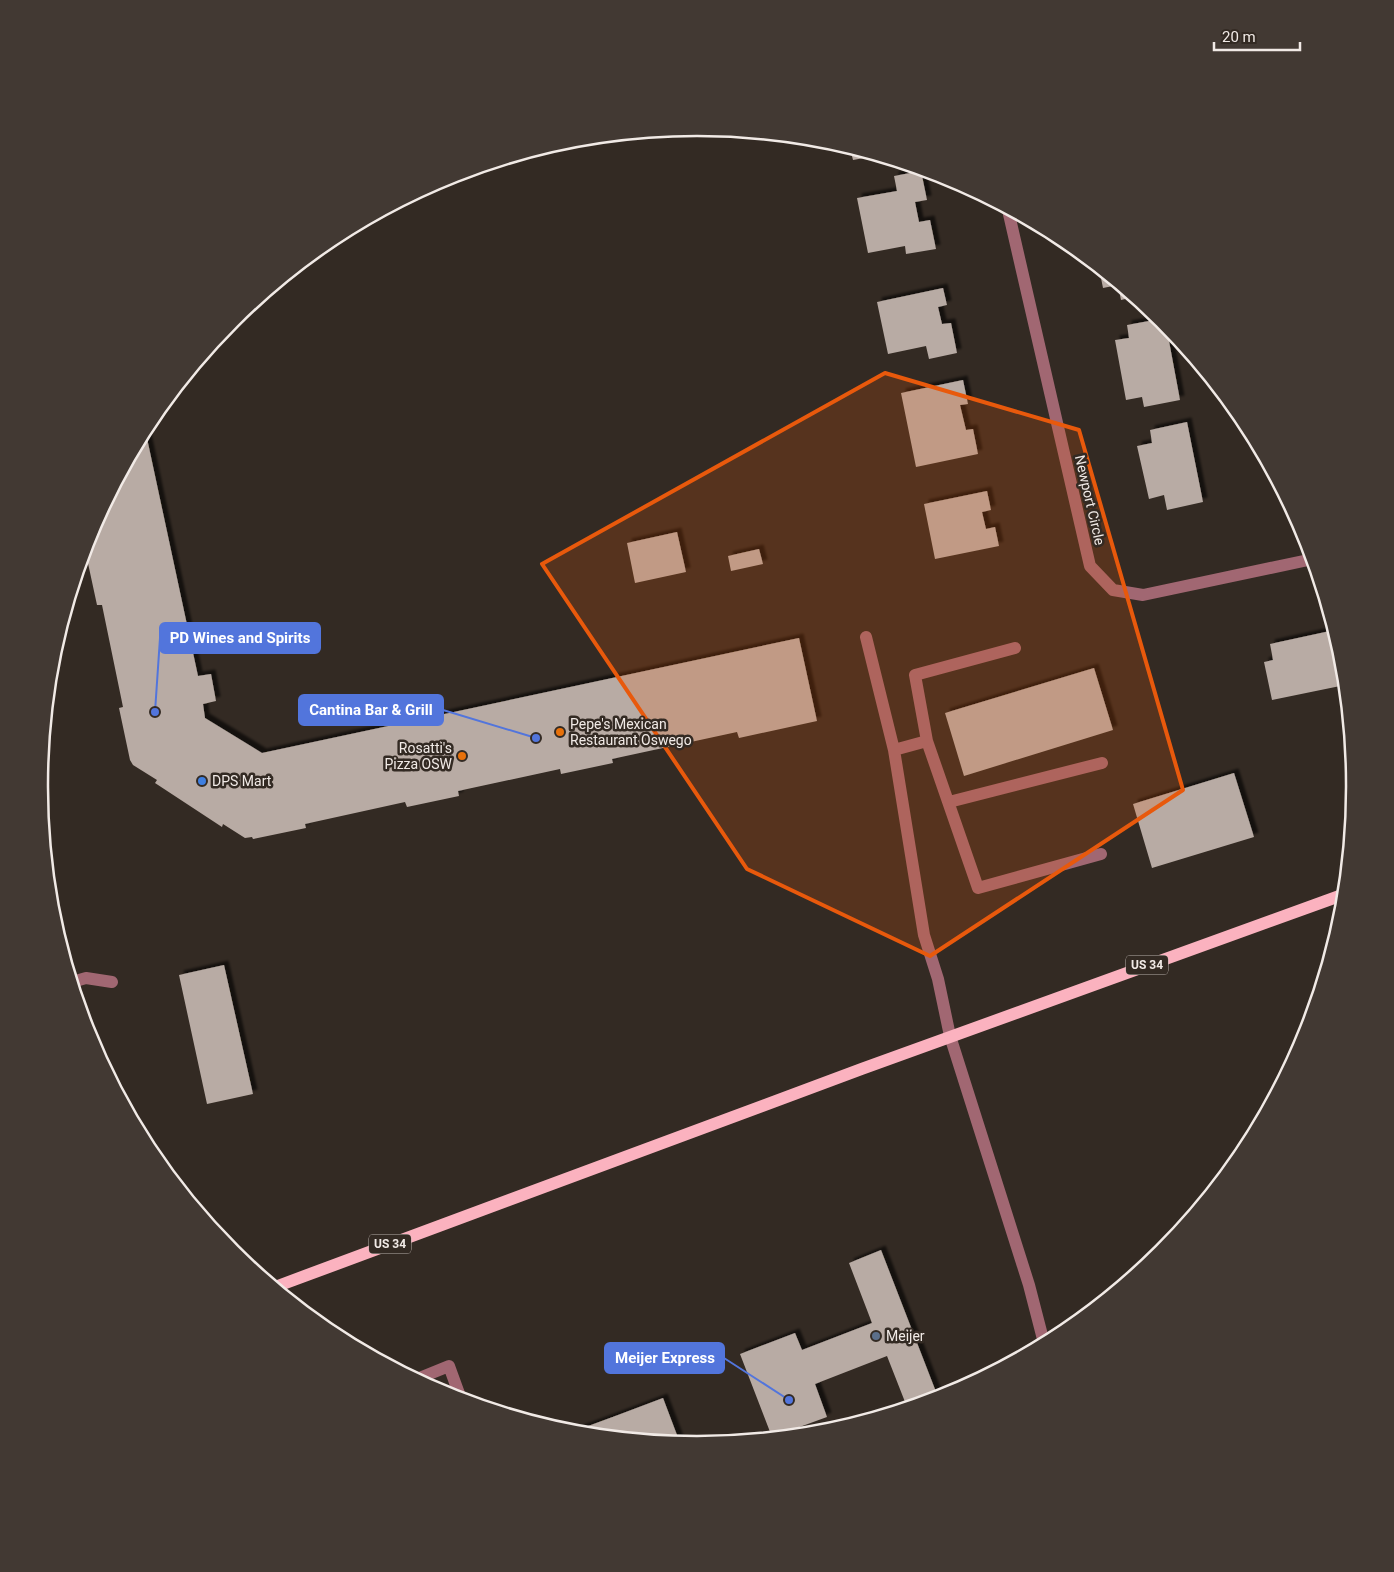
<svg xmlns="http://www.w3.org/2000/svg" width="1394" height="1572" viewBox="0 0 1394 1572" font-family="Roboto,sans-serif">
<defs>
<filter id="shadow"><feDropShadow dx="4.5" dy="-4.5" stdDeviation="1" flood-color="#0009"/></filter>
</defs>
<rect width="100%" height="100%" fill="#332a23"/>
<path fill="#b8aba4" filter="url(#shadow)" d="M 850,148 L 874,155 L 875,156 L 853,160 Z
M 921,171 L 927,200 L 915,202 L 919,222 L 930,220 L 936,249 L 906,254 L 905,246 L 868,253 L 857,198 L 897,191 L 894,176 Z
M 1099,268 L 1119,285 L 1134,297 L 1121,300 L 1118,285 L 1103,288 Z
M 943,288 L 947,305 L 938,307 L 942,324 L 951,323 L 957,353 L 929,359 L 926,346 L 888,354 L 877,302 Z
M 1160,319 L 1166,325 L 1180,400 L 1144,407 L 1142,397 L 1126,400 L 1115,340 L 1129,338 L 1127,325 Z
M 963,380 L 968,404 L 960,405 L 966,430 L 973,429 L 978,454 L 916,467 L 901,393 Z
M 1187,422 L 1203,502 L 1167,510 L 1164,495 L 1149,499 L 1137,446 L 1152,443 L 1150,430 Z
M 145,429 L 198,676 L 211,674 L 216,701 L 203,704 L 205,718 L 262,753 L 799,638 L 817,721 L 739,738 L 737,732 L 612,759 L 613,763 L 561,774 L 560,769 L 458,791 L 459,796 L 407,807 L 405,802 L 305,824 L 306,828 L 253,839 L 252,837 L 245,838 L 223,824 L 222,827 L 155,783 L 157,780 L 133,765 L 130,760 L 119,708 L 123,707 L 102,605 L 97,605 L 86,554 L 90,553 L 87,540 L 89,534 Z
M 987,491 L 991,510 L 982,512 L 986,529 L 995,527 L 999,546 L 935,559 L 924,504 Z
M 677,532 L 686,572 L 635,583 L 627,543 Z
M 759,549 L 763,564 L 731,571 L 728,556 Z
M 1330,631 L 1333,643 L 1338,642 L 1343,658 L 1345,685 L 1272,700 L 1264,662 L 1273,660 L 1270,644 Z
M 1094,668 L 1113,730 L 964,776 L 945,713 Z
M 1234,773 L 1254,837 L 1152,868 L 1133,804 Z
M 224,965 L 253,1094 L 207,1104 L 179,975 Z
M 881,1250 L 938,1397 L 907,1407 L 887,1356 L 815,1384 L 827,1417 L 772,1437 L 740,1354 L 795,1333 L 802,1350 L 872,1323 L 849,1263 Z
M 663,1398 L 680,1443 L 572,1432 L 618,1415 Z"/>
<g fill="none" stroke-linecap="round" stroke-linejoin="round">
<path stroke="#a16772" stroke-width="12" d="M 1008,210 L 1090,566 L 1113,590 L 1143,595 L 1313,559
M 866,637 L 894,750 L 924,935 L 938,979 L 950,1036 L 1029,1285 L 1044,1343
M 927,741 L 978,888 L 1101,854
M 894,750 L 927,741 L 915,675 L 1015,648
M 949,802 L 1102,763
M 72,982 L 86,978 L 112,982
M 417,1379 L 449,1366 L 461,1399"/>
<path stroke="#fbb2bf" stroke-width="12" d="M 275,1287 C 631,1153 987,1022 1345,894"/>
</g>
<path fill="#e8590c" fill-opacity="0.2" stroke="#e8590c" stroke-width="4" stroke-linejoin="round" d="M 885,373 L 1079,430 L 1183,790 L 930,956 L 747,869 L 542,564 Z"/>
<g fill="#e8710a" stroke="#332a23" stroke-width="2">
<circle cx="560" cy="732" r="5"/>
<circle cx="462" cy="756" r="5"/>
</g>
<circle fill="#3f7fe0" stroke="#332a23" stroke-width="2" cx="202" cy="781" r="5"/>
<circle fill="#5c6f8a" stroke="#332a23" stroke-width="2" cx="876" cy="1336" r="5"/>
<g text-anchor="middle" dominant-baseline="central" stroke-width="5" stroke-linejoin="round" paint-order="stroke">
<g fill="#332a23" stroke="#b8b0ac" stroke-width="1">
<rect x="1126" y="955.5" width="42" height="19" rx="4"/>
<rect x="369" y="1234.5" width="42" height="19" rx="4"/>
</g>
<g font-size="12" font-weight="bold" fill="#f1eae6">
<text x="1147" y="965">US 34</text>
<text x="390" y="1244">US 34</text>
</g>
<g font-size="14" fill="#f1eae6" stroke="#332a23">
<text transform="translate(1090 500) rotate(77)">Newport Circle</text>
</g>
<g font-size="14" fill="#f1eae6" stroke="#332a23" text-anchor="start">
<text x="570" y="724">Pepe's Mexican<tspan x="570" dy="16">Restaurant Oswego</tspan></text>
<text x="452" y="748" text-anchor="end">Rosatti's<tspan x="452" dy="16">Pizza OSW</tspan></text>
<text x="212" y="781">DPS Mart</text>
<text x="886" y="1336">Meijer</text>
</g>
</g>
<path d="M0 0H1394V1572H0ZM697 136H697A649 649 0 0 1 1346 785V787A649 649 0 0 1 697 1436H697A649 649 0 0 1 48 787V785A649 649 0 0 1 697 136Z" fill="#423933" fill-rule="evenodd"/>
<path fill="none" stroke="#f1eae6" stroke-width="2.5" d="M697 136H697A649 649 0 0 1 1346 785V787A649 649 0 0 1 697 1436H697A649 649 0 0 1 48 787V785A649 649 0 0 1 697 136Z"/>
<path fill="none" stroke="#5275dc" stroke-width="2" d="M155 712L160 638M536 738L443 710M789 1400L724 1358"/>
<g fill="#5275dc" stroke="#332a23" stroke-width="2">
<circle cx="155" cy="712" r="5"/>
<circle cx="536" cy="738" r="5"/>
<circle cx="789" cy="1400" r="5"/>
</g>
<g fill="#5275dc" stroke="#5275dc" stroke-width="2">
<rect x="160" y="623" width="160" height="30" rx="5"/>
<rect x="299" y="695" width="144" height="30" rx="5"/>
<rect x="605" y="1343" width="119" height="30" rx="5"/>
</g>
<g font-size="15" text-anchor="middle" font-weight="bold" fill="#fff">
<text x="240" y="643">PD Wines and Spirits</text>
<text x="371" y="715">Cantina Bar &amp; Grill</text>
<text x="665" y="1363">Meijer Express</text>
</g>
<path d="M1214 42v8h86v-8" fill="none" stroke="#f1eae6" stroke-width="2.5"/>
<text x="1222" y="42" font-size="15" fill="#f1eae6" stroke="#332a23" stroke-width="4" paint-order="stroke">20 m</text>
</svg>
